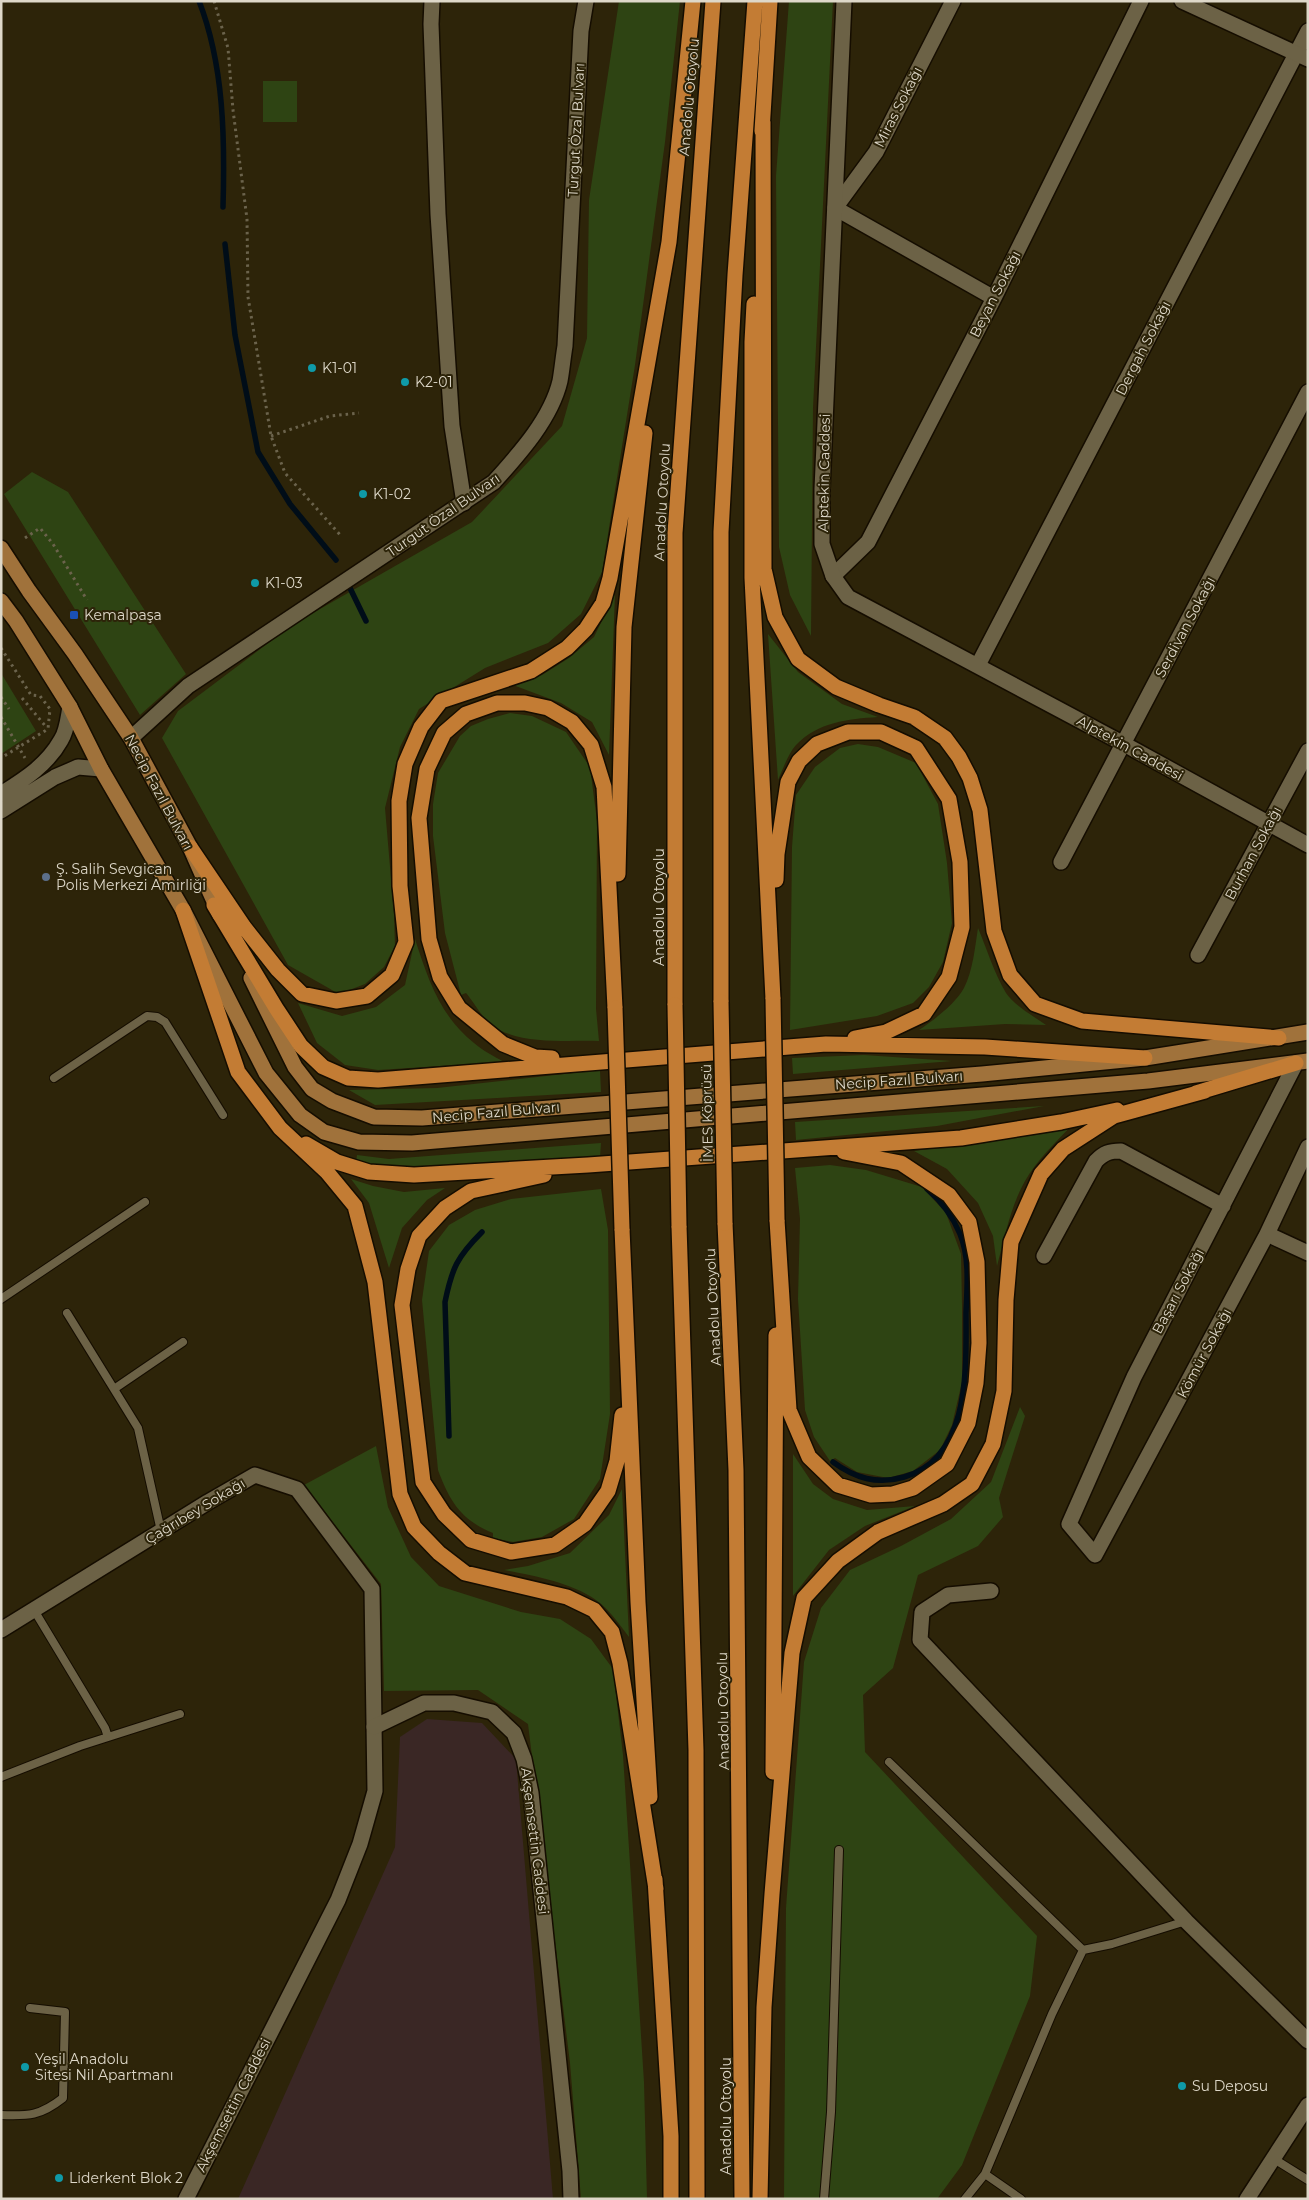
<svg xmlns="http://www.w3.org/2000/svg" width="1309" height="2200" viewBox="0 0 1309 2200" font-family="Montserrat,sans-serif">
<rect width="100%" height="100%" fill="#2d2409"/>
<path fill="#3a2725" d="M 427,1719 L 482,1723 L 516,1759 L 553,2199 L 238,2199 L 395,1847 L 400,1737 Z"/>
<path fill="#2e4413" d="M 619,1 L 680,1 L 665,142 L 635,365 L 602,572 L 581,614 L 548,643 L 485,668 L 419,709 L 400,747 L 385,808 L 394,914 L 395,946 L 384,967 L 365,984 L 339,994 L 288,965 L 162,738 L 178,711 L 292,625 L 472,522 L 562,426 L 587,338 L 589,200 Z
M 789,1 L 833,1 L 813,408 L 811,636 L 790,595 L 779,547 L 776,176 Z
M 263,81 L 297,81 L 297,122 L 263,122 Z
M 32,472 L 68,492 L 186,674 L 140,715 L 4,494 Z
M 615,594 L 609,755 L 592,722 L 561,703 L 513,685 L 542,675 L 569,658 L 594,637 Z
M 768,634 L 798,672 L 842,704 L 878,717 C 848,719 818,722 796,745 C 788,754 783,769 778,780 Z
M 1,673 L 36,731 L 1,754 Z
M 510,713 L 532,716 L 566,732 L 590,767 L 597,821 L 596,1009 L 599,1041 C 565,1040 522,1045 492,1026 C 484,1020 473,1001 466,993 L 461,995 L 445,933 L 433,836 L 433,804 L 438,773 L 460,736 L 471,726 L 488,719 Z
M 858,744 L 878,747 L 916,763 L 938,804 L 947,863 L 952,923 L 943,962 L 929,987 L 913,1003 L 877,1016 L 790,1030 L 792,847 L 796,795 L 815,767 L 840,748 Z
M 978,928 C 987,949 994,973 1006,993 C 1015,1006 1033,1016 1046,1025 L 1005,1024 L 919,1030 C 934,1020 955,1004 964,988 C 973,970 975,947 978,928 Z
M 415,939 C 428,979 440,1016 474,1043 C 483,1051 494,1056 504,1062 L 378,1070 L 345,1065 L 317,1043 L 298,1003 L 342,1016 L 376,1007 L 405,985 Z
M 864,1055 L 952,1061 L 793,1074 L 792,1058 Z
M 600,1070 L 601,1092 L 375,1105 L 349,1090 L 437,1088 Z
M 1044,1106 L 937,1126 L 796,1140 L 795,1122 Z
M 1072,1125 C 1056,1142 1037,1160 1025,1181 C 1010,1208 1005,1237 997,1266 L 993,1236 L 978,1203 L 947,1169 L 914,1151 L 974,1143 Z
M 601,1143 L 600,1157 L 392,1168 L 356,1162 L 357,1155 L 389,1159 Z
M 830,1165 L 866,1170 L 922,1187 L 946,1213 L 961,1254 L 962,1305 L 962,1382 L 952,1425 L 940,1450 L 913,1471 L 888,1478 L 857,1472 L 835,1458 L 830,1461 L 814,1437 L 805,1410 L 798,1299 L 800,1219 L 795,1168 Z
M 351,1179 L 373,1186 L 404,1192 L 445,1188 L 427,1200 L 402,1228 L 389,1268 L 369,1203 Z
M 601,1189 L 608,1230 L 610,1414 L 600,1479 L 574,1519 L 542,1537 L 513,1542 L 493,1538 L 493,1533 C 461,1520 450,1502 438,1470 L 422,1300 L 429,1251 L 449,1225 L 475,1210 L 511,1199 Z
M 1020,1407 L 1025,1416 L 999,1498 L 1003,1517 L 978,1546 L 918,1575 L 893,1668 L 863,1695 L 865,1752 L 1037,1936 L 1030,1996 L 962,2165 L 937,2199 L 784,2199 L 786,1908 L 804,1662 L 821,1608 L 850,1570 L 901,1546 L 951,1519 L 991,1482 Z
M 376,1446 L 388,1507 L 411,1557 L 439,1586 L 521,1612 L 560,1619 L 591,1639 L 613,1669 L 623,1755 L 644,2082 L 647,2199 L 581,2199 L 570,2063 L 528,1724 L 478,1690 L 384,1691 L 381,1584 L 304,1485 Z
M 793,1454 L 813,1484 L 833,1499 L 867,1510 L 915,1506 L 865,1526 L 829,1550 L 793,1596 Z
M 622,1489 L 629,1637 C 619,1624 609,1609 596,1600 C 570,1582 534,1576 504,1570 L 528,1566 L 570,1553 L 609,1515 Z"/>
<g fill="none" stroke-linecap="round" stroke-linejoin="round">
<path stroke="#000d18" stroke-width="5.5" d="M 199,1 C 224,65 225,139 223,207
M 225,244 L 235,335 L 258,452 L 290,504 L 336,560
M 350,588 L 366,621
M 449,1436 L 445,1302 C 452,1268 457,1257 482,1232
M 833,1462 C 855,1478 877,1485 904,1477 C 971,1458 966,1368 966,1313 C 967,1288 970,1258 960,1234 C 953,1217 941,1201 927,1189"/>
<defs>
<path id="lane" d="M 54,1078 L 147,1016 L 157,1017 L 165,1022 L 223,1115
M 1,1299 L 145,1202
M 67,1313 L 138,1428 L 161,1531
M 114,1389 L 183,1342
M 34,1610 L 105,1728 L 108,1737
M 889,1762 L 1083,1950
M 1,1777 L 80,1746 L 180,1714
M 1,2115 C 29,2116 40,2116 63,2098 L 65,2012 L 30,2008
M 1274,2159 L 1308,2180
M 985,2174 L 1021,2199
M 824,2199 L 831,2112 L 839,1850
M 965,2199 L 985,2174 L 1052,2014 L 1083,1950 L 1112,1944 L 1186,1921"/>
<path id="street" d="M 432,1 L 431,24 L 438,214 L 452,426 L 464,503
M 953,1 L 876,152 L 835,208 L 994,298
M 833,576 L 868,542 L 994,298 L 1141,1
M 978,665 L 1308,31
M 1061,862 L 1308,392
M 1198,955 L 1308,751
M 1296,1063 L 1134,1377 L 1069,1524 L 1095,1555 L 1267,1234 L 1308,1147
M 1267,1234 L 1308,1253
M 1044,1256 L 1096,1161 C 1104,1153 1109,1151 1121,1151 L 1223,1206
M 991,1591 L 948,1595 L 922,1612 L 920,1640 L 1186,1921 L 1308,2041
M 1,1630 L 208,1502 L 255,1475 L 297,1489 L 372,1589 L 375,1791 L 360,1844 L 338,1900 L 186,2199
M 1247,2199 L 1308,2105"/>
<path id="secondary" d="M 844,1 L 822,489 L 822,544 L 833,576 L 848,597 L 1124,744 L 1308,845
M 1182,1 L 1308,59
M 131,738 L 188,686 L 494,482 C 519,454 551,419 560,381 C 562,370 563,358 565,346 L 581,31 L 586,1
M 1,794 C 25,779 47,765 61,740 C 67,731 68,717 70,707
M 1,811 L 55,777 L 78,767 L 101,769
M 374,1727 L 424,1703 L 454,1703 L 492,1712 L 514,1733 L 524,1759 L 531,1793 L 570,2171 L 571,2199"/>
<path id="primary" d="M 1,548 L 29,591 L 75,654 L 131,738 L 190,847 L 220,915
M 1,601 L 16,621 L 70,707 L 101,769 L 183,910 L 266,1073 L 300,1115 L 324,1132 L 359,1142 L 412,1143 L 1148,1081 L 1308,1061
M 251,978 L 295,1067 L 312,1089 L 332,1101 L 374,1117 L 422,1118 L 982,1074 L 1145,1058 L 1308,1032"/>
<path id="highway" d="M 763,122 L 764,569 L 775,617 L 798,659 L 836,687 L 879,705 L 914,717 L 945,738 L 959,757 L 970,778 L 980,810 L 994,931 L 1010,975 L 1035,1004 L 1082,1021 L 1279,1038
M 762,131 L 770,1
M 754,304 L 752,342 L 752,578 L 773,999
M 190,847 L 244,927 L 278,970 L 302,994 L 336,1001 L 367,996 L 392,975 L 406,942 L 400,886 L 399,801 L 405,764 L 421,727 L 441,701 L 531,671 L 567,648 L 586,629 L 603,603 L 610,578 L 669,242 L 693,1
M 618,874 L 624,627 L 645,433
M 776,880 L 777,854 L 788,782 L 799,761 L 817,744 L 848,732 L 881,732 L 916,748 L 949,799 L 960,862 L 962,927 L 949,977 L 924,1014 L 886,1032 L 855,1038
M 214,905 L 276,1008 L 301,1046 L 323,1067 L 348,1078 L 378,1080 L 826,1044 L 985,1047 L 1145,1058
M 183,910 L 238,1072 L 280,1128 L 327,1172 L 355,1206 L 375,1282 L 400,1494 L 414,1527 L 439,1553 L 465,1573 L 567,1597 L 594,1610 L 612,1632 L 620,1663 L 656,1889
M 721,1002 L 721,532 L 735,275 L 755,1
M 675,1005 L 675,533 L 713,1
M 552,1058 L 535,1057 L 503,1044 L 459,1008 L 440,977 L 429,939 L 419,818 L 427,769 L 444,733 L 466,714 L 497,703 L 525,703 L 548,708 L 572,722 L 591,745 L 604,787 L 615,1008
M 1196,1093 L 1296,1063
M 306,1144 L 337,1162 L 369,1172 L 414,1175 L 588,1165 L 961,1138 L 1061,1122 L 1117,1110
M 544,1175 L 471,1191 L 445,1208 L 419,1236 L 408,1269 L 402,1305 L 423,1482 L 444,1514 L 471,1540 L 511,1552 L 555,1545 L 585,1524 L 608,1491 L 617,1461 L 622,1415
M 777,1220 L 789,1410 L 809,1457 L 838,1485 L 871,1495 L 893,1494 L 913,1488 L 947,1464 L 968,1423 L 976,1383 L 979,1343 L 977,1262 L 969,1222 L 949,1195 L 901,1163 L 844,1152
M 725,1223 L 736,1470 L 742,2199
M 679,1226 L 696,1750 L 697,2199
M 622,1229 L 638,1602 L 650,1797
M 773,1772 L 776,1335
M 655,1879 L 671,2136 L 671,2199
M 760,2199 L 764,2007 L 772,1894 L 792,1653 L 804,1598 L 838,1561 L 878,1532 L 943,1504 L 972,1484 L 993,1444 L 1004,1391 L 1006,1300 L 1011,1242 L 1041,1174 L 1063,1149 L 1114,1116 L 1205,1091"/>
</defs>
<use href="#lane" stroke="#150d00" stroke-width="10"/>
<use href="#street" stroke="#150d00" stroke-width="18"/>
<use href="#secondary" stroke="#150d00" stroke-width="18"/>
<use href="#primary" stroke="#150d00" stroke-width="18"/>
<use href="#highway" stroke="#150d00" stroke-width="18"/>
<path stroke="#6b634c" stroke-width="3" stroke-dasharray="2.5 4" stroke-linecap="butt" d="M 214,1 L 228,48 L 233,110 L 247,219 L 248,297 L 271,436 L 285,473 L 342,537
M 271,436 L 330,416 L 359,413
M 25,538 L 40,528 L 53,544 L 87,600
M 1,648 L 31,695 L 40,696 L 50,709 L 48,729 L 1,758
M 1,697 L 9,709
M 22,698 L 47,728
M 1,717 L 25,758"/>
<use href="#lane" stroke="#6c6246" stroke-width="8"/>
<use href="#street" stroke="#6c6246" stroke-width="15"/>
<use href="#secondary" stroke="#6c6246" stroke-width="15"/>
<use href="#primary" stroke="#a0723b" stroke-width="15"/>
<use href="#highway" stroke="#c37c34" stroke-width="15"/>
<defs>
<path id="highway-bridge" d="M 773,999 L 777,1220
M 721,1002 L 725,1223
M 675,1005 L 679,1226
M 615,1008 L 622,1229"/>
</defs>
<use href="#highway-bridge" stroke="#150d00" stroke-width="18" stroke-linecap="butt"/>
<use href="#highway-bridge" stroke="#c37c34" stroke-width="15"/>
</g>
<g fill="#0f9aa8" stroke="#2d2409" stroke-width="2">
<circle cx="312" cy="368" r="5"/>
<circle cx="405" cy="382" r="5"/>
<circle cx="363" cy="494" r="5"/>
<circle cx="255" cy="583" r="5"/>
<circle cx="25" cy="2067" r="5"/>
<circle cx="1182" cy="2086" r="5"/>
<circle cx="59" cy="2178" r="5"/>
</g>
<rect fill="#1a4fb4" stroke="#2d2409" stroke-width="2" x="69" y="610" width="10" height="10" rx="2.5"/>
<circle fill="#5c6f8a" stroke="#2d2409" stroke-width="2" cx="46" cy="877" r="5"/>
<g text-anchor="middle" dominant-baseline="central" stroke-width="4" stroke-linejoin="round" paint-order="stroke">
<g font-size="14" fill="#ded8c9" stroke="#2d2409">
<text transform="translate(689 97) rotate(-85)">Anadolu Otoyolu</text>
<text transform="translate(898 107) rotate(-63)">Miras Sokağı</text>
<text transform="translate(576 130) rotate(-87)">Turgut Özal Bulvarı</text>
<text transform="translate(995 294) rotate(-63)">Beyan Sokağı</text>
<text transform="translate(1143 348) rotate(-63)">Dergah Sokağı</text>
<text transform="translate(824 473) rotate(-89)">Alptekin Caddesi</text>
<text transform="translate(662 502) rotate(-87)">Anadolu Otoyolu</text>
<text transform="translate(443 515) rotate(-35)">Turgut Özal Bulvarı</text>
<text transform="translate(1185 627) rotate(-62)">Serdivan Sokağı</text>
<text transform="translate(1130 748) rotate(29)">Alptekin Caddesi</text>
<text transform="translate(159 792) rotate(62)">Necip Fazıl Bulvarı</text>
<text transform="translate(1253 853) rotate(-62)">Burhan Sokağı</text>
<text transform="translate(659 907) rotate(-90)">Anadolu Otoyolu</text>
<text transform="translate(899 1080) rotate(-4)">Necip Fazıl Bulvarı</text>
<text transform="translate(496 1112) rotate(-5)">Necip Fazıl Bulvarı</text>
<text transform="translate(707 1113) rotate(-91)">İMES Köprüsü</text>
<text transform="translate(1178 1291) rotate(-62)">Başarı Sokağı</text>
<text transform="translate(713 1307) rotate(-93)">Anadolu Otoyolu</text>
<text transform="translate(1204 1353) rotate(-62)">Kömür Sokağı</text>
<text transform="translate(195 1511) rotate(-31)">Çağrıbey Sokağı</text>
<text transform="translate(723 1711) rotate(-91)">Anadolu Otoyolu</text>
<text transform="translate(535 1841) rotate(83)">Akşemsettin Caddesi</text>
<text transform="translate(233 2105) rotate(-63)">Akşemsettin Caddesi</text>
<text transform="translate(726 2116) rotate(-90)">Anadolu Otoyolu</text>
</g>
<g font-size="14" fill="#ded8c9" stroke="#2d2409" text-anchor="start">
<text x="322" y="368">K1-01</text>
<text x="415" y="382">K2-01</text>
<text x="373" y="494">K1-02</text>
<text x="265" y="583">K1-03</text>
<text x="84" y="615">Kemalpaşa</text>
<text x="56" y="869">Ş. Salih Sevgican<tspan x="56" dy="16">Polis Merkezi Amirliği</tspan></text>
<text x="35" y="2059">Yeşil Anadolu<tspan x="35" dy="16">Sitesi Nil Apartmanı</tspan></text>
<text x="1192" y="2086">Su Deposu</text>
<text x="69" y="2178">Liderkent Blok 2</text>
</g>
</g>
<rect width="1309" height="2200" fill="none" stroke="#ded8c9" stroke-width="5"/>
</svg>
